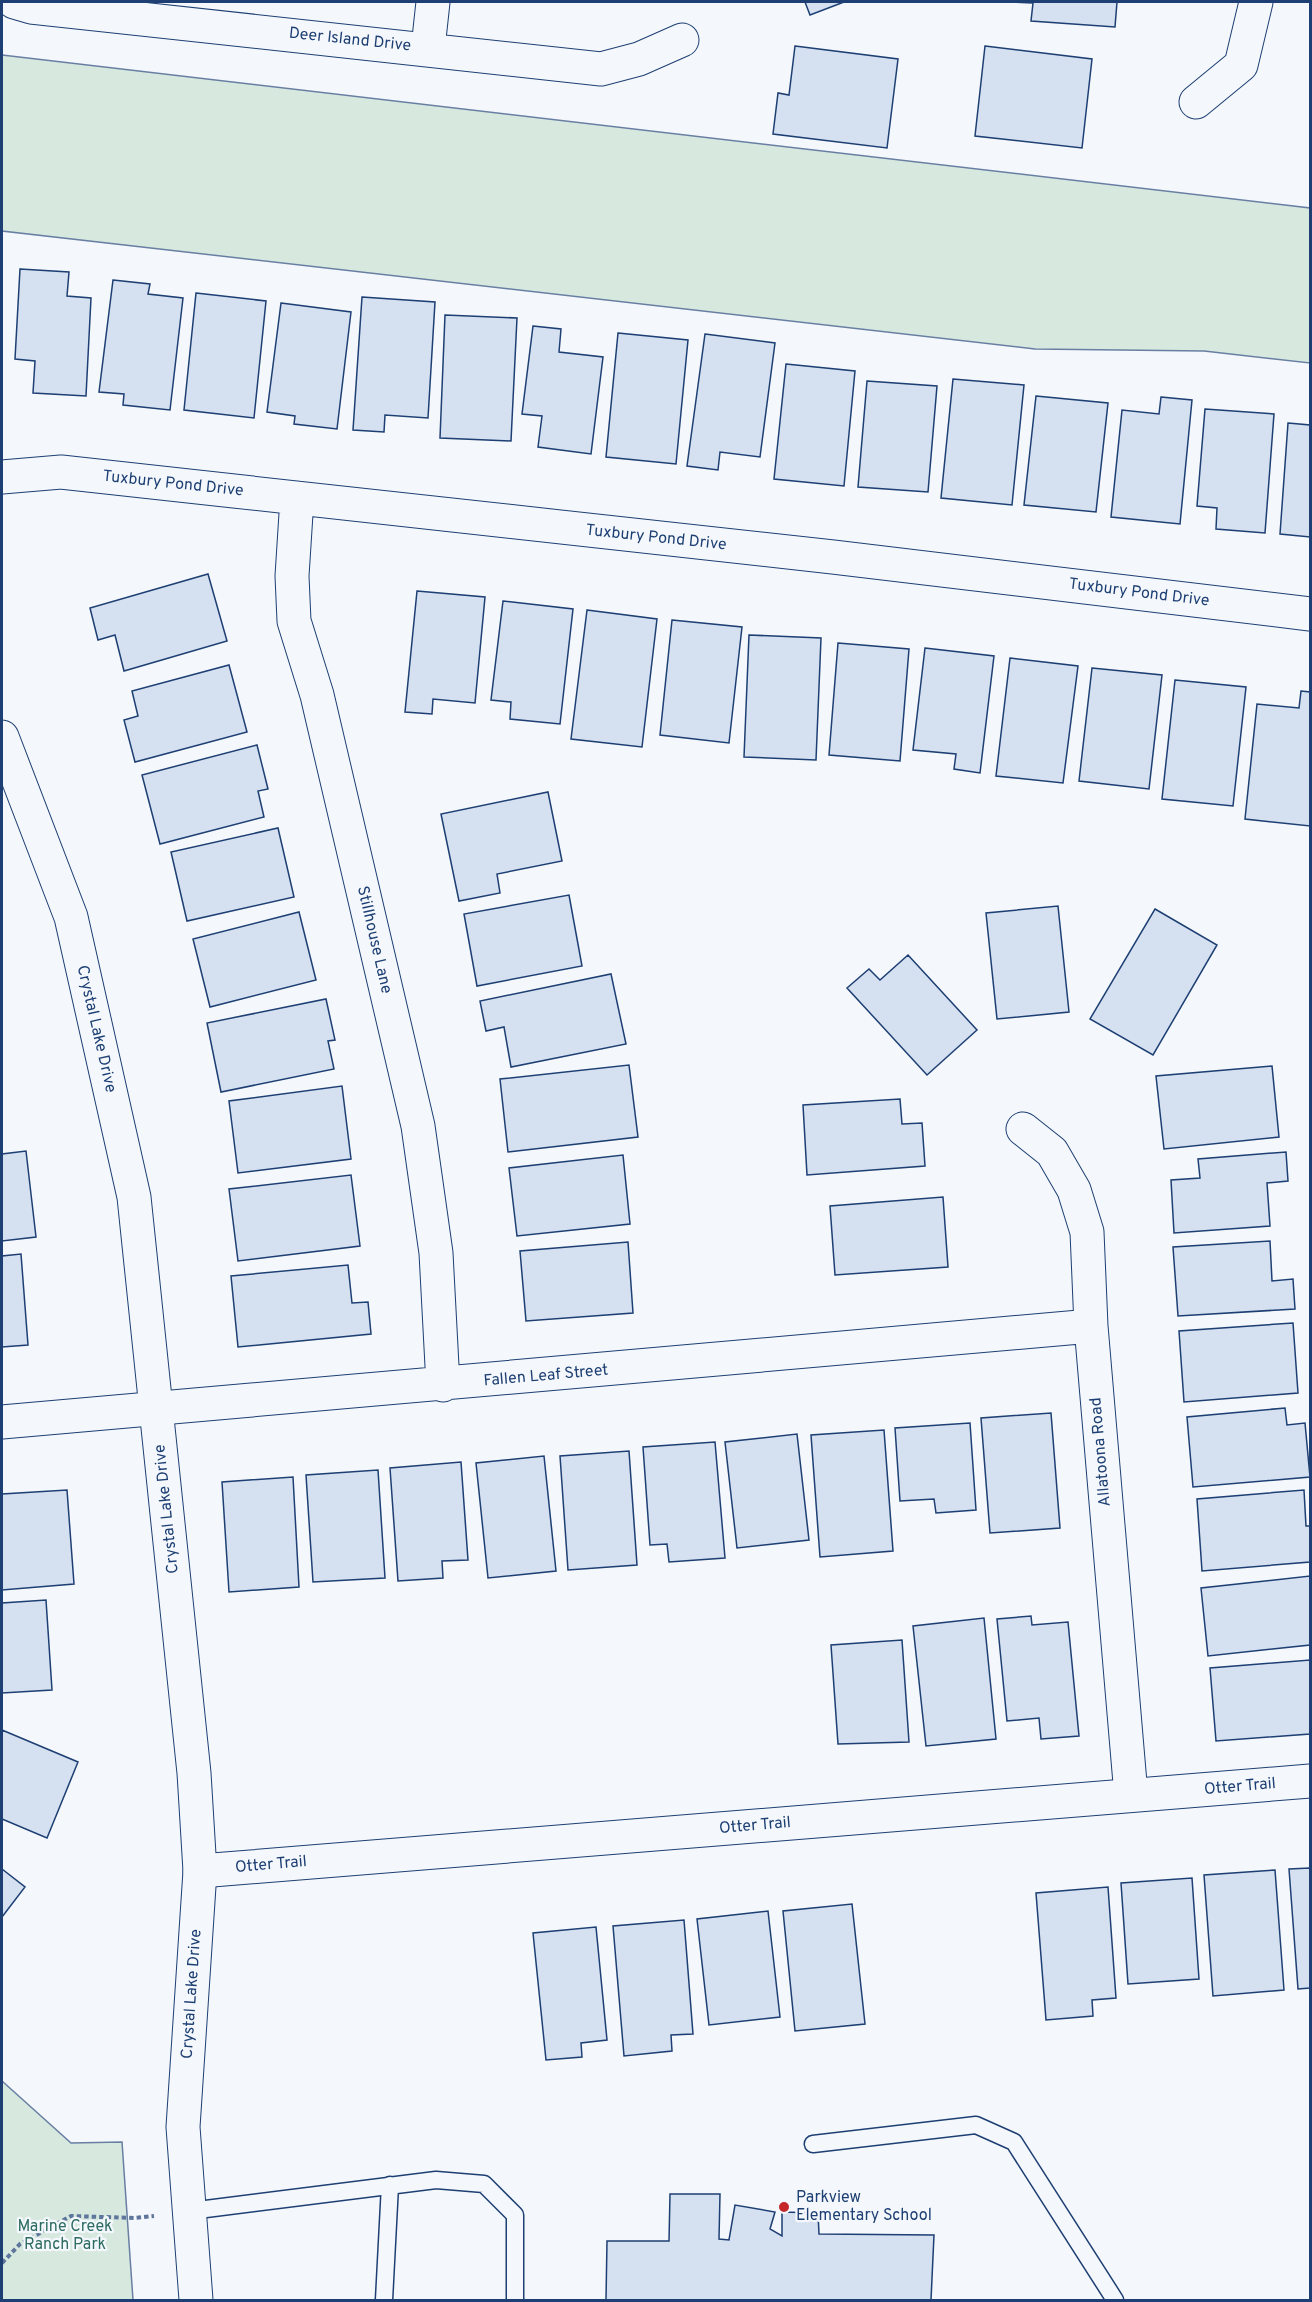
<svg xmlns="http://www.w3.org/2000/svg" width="1312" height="2302" viewBox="0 0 1312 2302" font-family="Overpass,sans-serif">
<rect width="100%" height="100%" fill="#f4f7fb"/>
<path fill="#d7e8df" stroke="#687fa3" stroke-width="1.5" d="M 2,55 L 1310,208 L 1310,363 L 1204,351 L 1035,349 L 2,231 Z
M 2,2081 L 71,2143 L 122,2142 L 133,2300 L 2,2300 Z"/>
<path fill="#d5e0f0" stroke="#1d3f73" stroke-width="1.5" d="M 805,2 L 844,2 L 810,15 Z
M 1013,2 L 1117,2 L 1115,27 L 1031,21 L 1033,3 Z
M 795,46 L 898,59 L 887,148 L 773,134 L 778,93 L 789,95 Z
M 985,46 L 1092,59 L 1082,148 L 975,136 Z
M 20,269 L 69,272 L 67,296 L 91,298 L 86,396 L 33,393 L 35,361 L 15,359 Z
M 113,280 L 150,284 L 148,294 L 183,298 L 170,410 L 123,405 L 124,394 L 99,392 Z
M 196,293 L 266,301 L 254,418 L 184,410 Z
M 362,297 L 435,302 L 428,418 L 385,415 L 384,432 L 353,430 Z
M 281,303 L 351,312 L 337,429 L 294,424 L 295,416 L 267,412 Z
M 445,315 L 517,318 L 511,441 L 440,438 Z
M 533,326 L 561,329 L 559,352 L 603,357 L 591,454 L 538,447 L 542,416 L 522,414 Z
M 618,333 L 688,340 L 676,464 L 606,457 Z
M 705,334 L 775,343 L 760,457 L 720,452 L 718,470 L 687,466 Z
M 786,364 L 855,371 L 844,486 L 774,479 Z
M 953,379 L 1024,385 L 1012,505 L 941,498 Z
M 867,381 L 937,386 L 928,492 L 858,487 Z
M 1036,396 L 1108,403 L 1096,512 L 1024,505 Z
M 1161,397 L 1192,400 L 1180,524 L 1111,517 L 1122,410 L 1159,414 Z
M 1205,409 L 1274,414 L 1265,533 L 1216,529 L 1217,508 L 1197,506 Z
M 1288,423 L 1310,425 L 1310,537 L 1280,534 Z
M 208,574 L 227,641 L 124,671 L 115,635 L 98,640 L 90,608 Z
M 417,591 L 485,597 L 475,703 L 433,699 L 432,714 L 405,712 Z
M 503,601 L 573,609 L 560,724 L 510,719 L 511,702 L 491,700 Z
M 587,610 L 657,619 L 642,747 L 571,739 Z
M 672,620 L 742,627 L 729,743 L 660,735 Z
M 749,635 L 821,638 L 816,760 L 744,757 Z
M 838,643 L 909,649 L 900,761 L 829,755 Z
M 925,648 L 994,656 L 980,773 L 954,769 L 956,754 L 913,750 Z
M 1010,658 L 1078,666 L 1063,783 L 996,776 Z
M 229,665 L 247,732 L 135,762 L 124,720 L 138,716 L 132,691 Z
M 1092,668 L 1162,675 L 1149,789 L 1079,781 Z
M 1175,680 L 1246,687 L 1233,806 L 1162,799 Z
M 1301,691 L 1310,692 L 1310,826 L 1245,819 L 1257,704 L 1299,708 Z
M 257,745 L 268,789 L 258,791 L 264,817 L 160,844 L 142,775 Z
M 548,792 L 562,861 L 497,874 L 500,893 L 459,901 L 441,814 Z
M 278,828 L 294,897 L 187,921 L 171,852 Z
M 569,895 L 582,966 L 477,986 L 464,914 Z
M 1058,906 L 1069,1012 L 997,1019 L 986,913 Z
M 1155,909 L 1217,945 L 1153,1055 L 1090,1019 Z
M 299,912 L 316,980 L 210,1007 L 193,939 Z
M 908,955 L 977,1030 L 927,1075 L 847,988 L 869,969 L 880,980 Z
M 611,974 L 626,1044 L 511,1067 L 504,1027 L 486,1031 L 480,1001 Z
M 326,999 L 335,1040 L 328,1041 L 334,1069 L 221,1092 L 207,1023 Z
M 629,1065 L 638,1137 L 508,1152 L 500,1079 Z
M 1272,1066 L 1279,1137 L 1164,1149 L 1156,1076 Z
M 342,1086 L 351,1159 L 238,1173 L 229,1101 Z
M 900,1099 L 902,1124 L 922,1123 L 925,1166 L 807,1175 L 803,1105 Z
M 26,1151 L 36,1237 L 2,1241 L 2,1154 Z
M 1286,1152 L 1288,1181 L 1267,1183 L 1270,1226 L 1174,1233 L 1171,1180 L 1200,1178 L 1198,1159 Z
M 623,1155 L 630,1224 L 517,1236 L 509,1168 Z
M 351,1175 L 360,1246 L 238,1261 L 229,1189 Z
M 943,1197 L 948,1267 L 835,1275 L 830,1206 Z
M 1270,1241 L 1272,1281 L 1293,1279 L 1295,1309 L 1178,1316 L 1173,1247 Z
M 628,1242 L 633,1313 L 526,1321 L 520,1251 Z
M 21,1254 L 28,1345 L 2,1347 L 2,1256 Z
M 348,1265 L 352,1303 L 368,1302 L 371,1334 L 238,1347 L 231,1276 Z
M 1293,1323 L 1298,1393 L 1184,1402 L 1179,1331 Z
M 1285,1408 L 1287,1425 L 1305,1423 L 1310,1477 L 1193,1487 L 1187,1417 Z
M 1051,1413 L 1060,1528 L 990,1533 L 981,1418 Z
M 970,1423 L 976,1510 L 936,1513 L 934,1499 L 900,1501 L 895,1428 Z
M 884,1430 L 893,1551 L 820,1557 L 811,1435 Z
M 797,1434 L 809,1540 L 737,1548 L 725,1442 Z
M 715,1442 L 725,1558 L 669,1562 L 667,1544 L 650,1545 L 643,1447 Z
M 629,1451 L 637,1565 L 568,1570 L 560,1456 Z
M 544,1456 L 556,1571 L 488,1578 L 476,1463 Z
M 461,1462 L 468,1560 L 442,1561 L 443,1578 L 398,1581 L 390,1468 Z
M 378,1470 L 385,1578 L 313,1582 L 306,1475 Z
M 293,1477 L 299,1587 L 229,1592 L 222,1482 Z
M 67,1490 L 74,1584 L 2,1590 L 2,1494 Z
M 1304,1490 L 1306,1526 L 1310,1526 L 1310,1562 L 1202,1571 L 1197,1499 Z
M 1310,1576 L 1310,1645 L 1208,1656 L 1201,1588 Z
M 46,1600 L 52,1690 L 2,1693 L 2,1603 Z
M 1031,1616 L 1032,1625 L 1068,1622 L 1079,1736 L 1041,1739 L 1039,1718 L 1007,1721 L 997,1619 Z
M 984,1618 L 996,1739 L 926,1746 L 913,1626 Z
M 902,1640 L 909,1742 L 838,1744 L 831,1645 Z
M 1310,1660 L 1310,1734 L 1216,1741 L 1210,1668 Z
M 2,1730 L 78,1762 L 47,1838 L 2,1819 Z
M 1310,1868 L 1310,1988 L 1298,1989 L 1289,1869 Z
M 2,1869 L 25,1887 L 2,1917 Z
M 1275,1870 L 1284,1990 L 1213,1996 L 1204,1875 Z
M 1192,1878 L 1199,1979 L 1128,1984 L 1121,1883 Z
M 1108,1887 L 1116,1998 L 1092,2000 L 1093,2016 L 1046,2020 L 1036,1893 Z
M 852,1904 L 865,2024 L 795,2031 L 783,1911 Z
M 768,1911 L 780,2017 L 709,2025 L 697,1919 Z
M 684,1920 L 693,2034 L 671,2035 L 672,2051 L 624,2056 L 613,1926 Z
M 596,1927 L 607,2040 L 581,2043 L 582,2057 L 546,2060 L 533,1933 Z
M 670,2194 L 720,2194 L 719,2239 L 729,2240 L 735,2205 L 775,2212 L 770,2229 L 782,2236 L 782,2212 L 818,2213 L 819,2234 L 934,2235 L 931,2300 L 606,2300 L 607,2241 L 669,2241 Z"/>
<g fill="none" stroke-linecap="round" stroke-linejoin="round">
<defs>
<path id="service" d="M 813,2144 L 976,2125 L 1014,2142 L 1115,2300
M 190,2211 L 436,2180 L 484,2184 L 515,2215 L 515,2300
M 384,2300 L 390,2185"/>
<path id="minor" d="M 14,2 L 31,7 L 601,69 L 639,59 L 682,40
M 428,48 L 433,2
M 1196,102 L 1241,65 L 1256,2
M 2,477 L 61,472 L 833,557 L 1310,614
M 297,498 L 292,576 L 294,621 L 317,695 L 418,1126 L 436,1253 L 443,1385
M 1023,1129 L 1052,1152 L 1074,1190 L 1087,1232 L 1091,1326 L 1131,1795
M 2,1422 L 1091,1326
M 200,1871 L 1310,1781"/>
<path id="tertiary" d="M 2,737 L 71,917 L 134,1197 L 194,1773 L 200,1871 L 183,2127 L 196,2300"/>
</defs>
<use href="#service" stroke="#1d3f73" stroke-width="19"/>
<use href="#minor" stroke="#1d3f73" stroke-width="35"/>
<use href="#tertiary" stroke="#1d3f73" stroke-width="35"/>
<path stroke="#5e769c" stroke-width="4" stroke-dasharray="4.5 3" stroke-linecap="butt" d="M 2,2263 L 20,2244 L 71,2216 L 135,2218 L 154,2216"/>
<use href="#service" stroke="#f4f7fb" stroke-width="16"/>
<use href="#minor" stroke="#f4f7fb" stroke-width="33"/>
<use href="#tertiary" stroke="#f4f7fb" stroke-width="33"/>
</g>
<circle fill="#c62828" stroke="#f4f7fb" stroke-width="2" cx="784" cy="2207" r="6"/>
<g text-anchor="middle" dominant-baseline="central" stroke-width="4.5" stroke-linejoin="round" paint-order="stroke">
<g font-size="16" fill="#1d3f73" stroke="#f4f7fb">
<text transform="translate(350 40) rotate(6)">Deer Island Drive</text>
<text transform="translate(173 484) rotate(6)">Tuxbury Pond Drive</text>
<text transform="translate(656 538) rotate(6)">Tuxbury Pond Drive</text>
<text transform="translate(1139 593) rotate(7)">Tuxbury Pond Drive</text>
<text transform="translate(374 940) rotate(77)">Stillhouse Lane</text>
<text transform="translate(96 1029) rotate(77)">Crystal Lake Drive</text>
<text transform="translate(546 1376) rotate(-5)">Fallen Leaf Street</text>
<text transform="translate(1101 1452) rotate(-95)">Allatoona Road</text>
<text transform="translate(167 1509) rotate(-96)">Crystal Lake Drive</text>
<text transform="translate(1240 1787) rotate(-5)">Otter Trail</text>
<text transform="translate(755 1826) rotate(-5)">Otter Trail</text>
<text transform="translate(271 1865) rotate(-5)">Otter Trail</text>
<text transform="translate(192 1994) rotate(-86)">Crystal Lake Drive</text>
</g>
<g font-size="16" fill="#1d3f73" stroke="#f4f7fb" text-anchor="start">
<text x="796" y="2198">Parkview<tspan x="796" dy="18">Elementary School</tspan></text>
</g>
<g font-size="16" fill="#2c6c60" stroke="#f4f7fb">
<text x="65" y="2227">Marine Creek<tspan x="65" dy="18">Ranch Park</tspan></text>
</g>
</g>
<rect width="1312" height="2302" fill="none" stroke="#1d3f73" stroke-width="6"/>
</svg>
